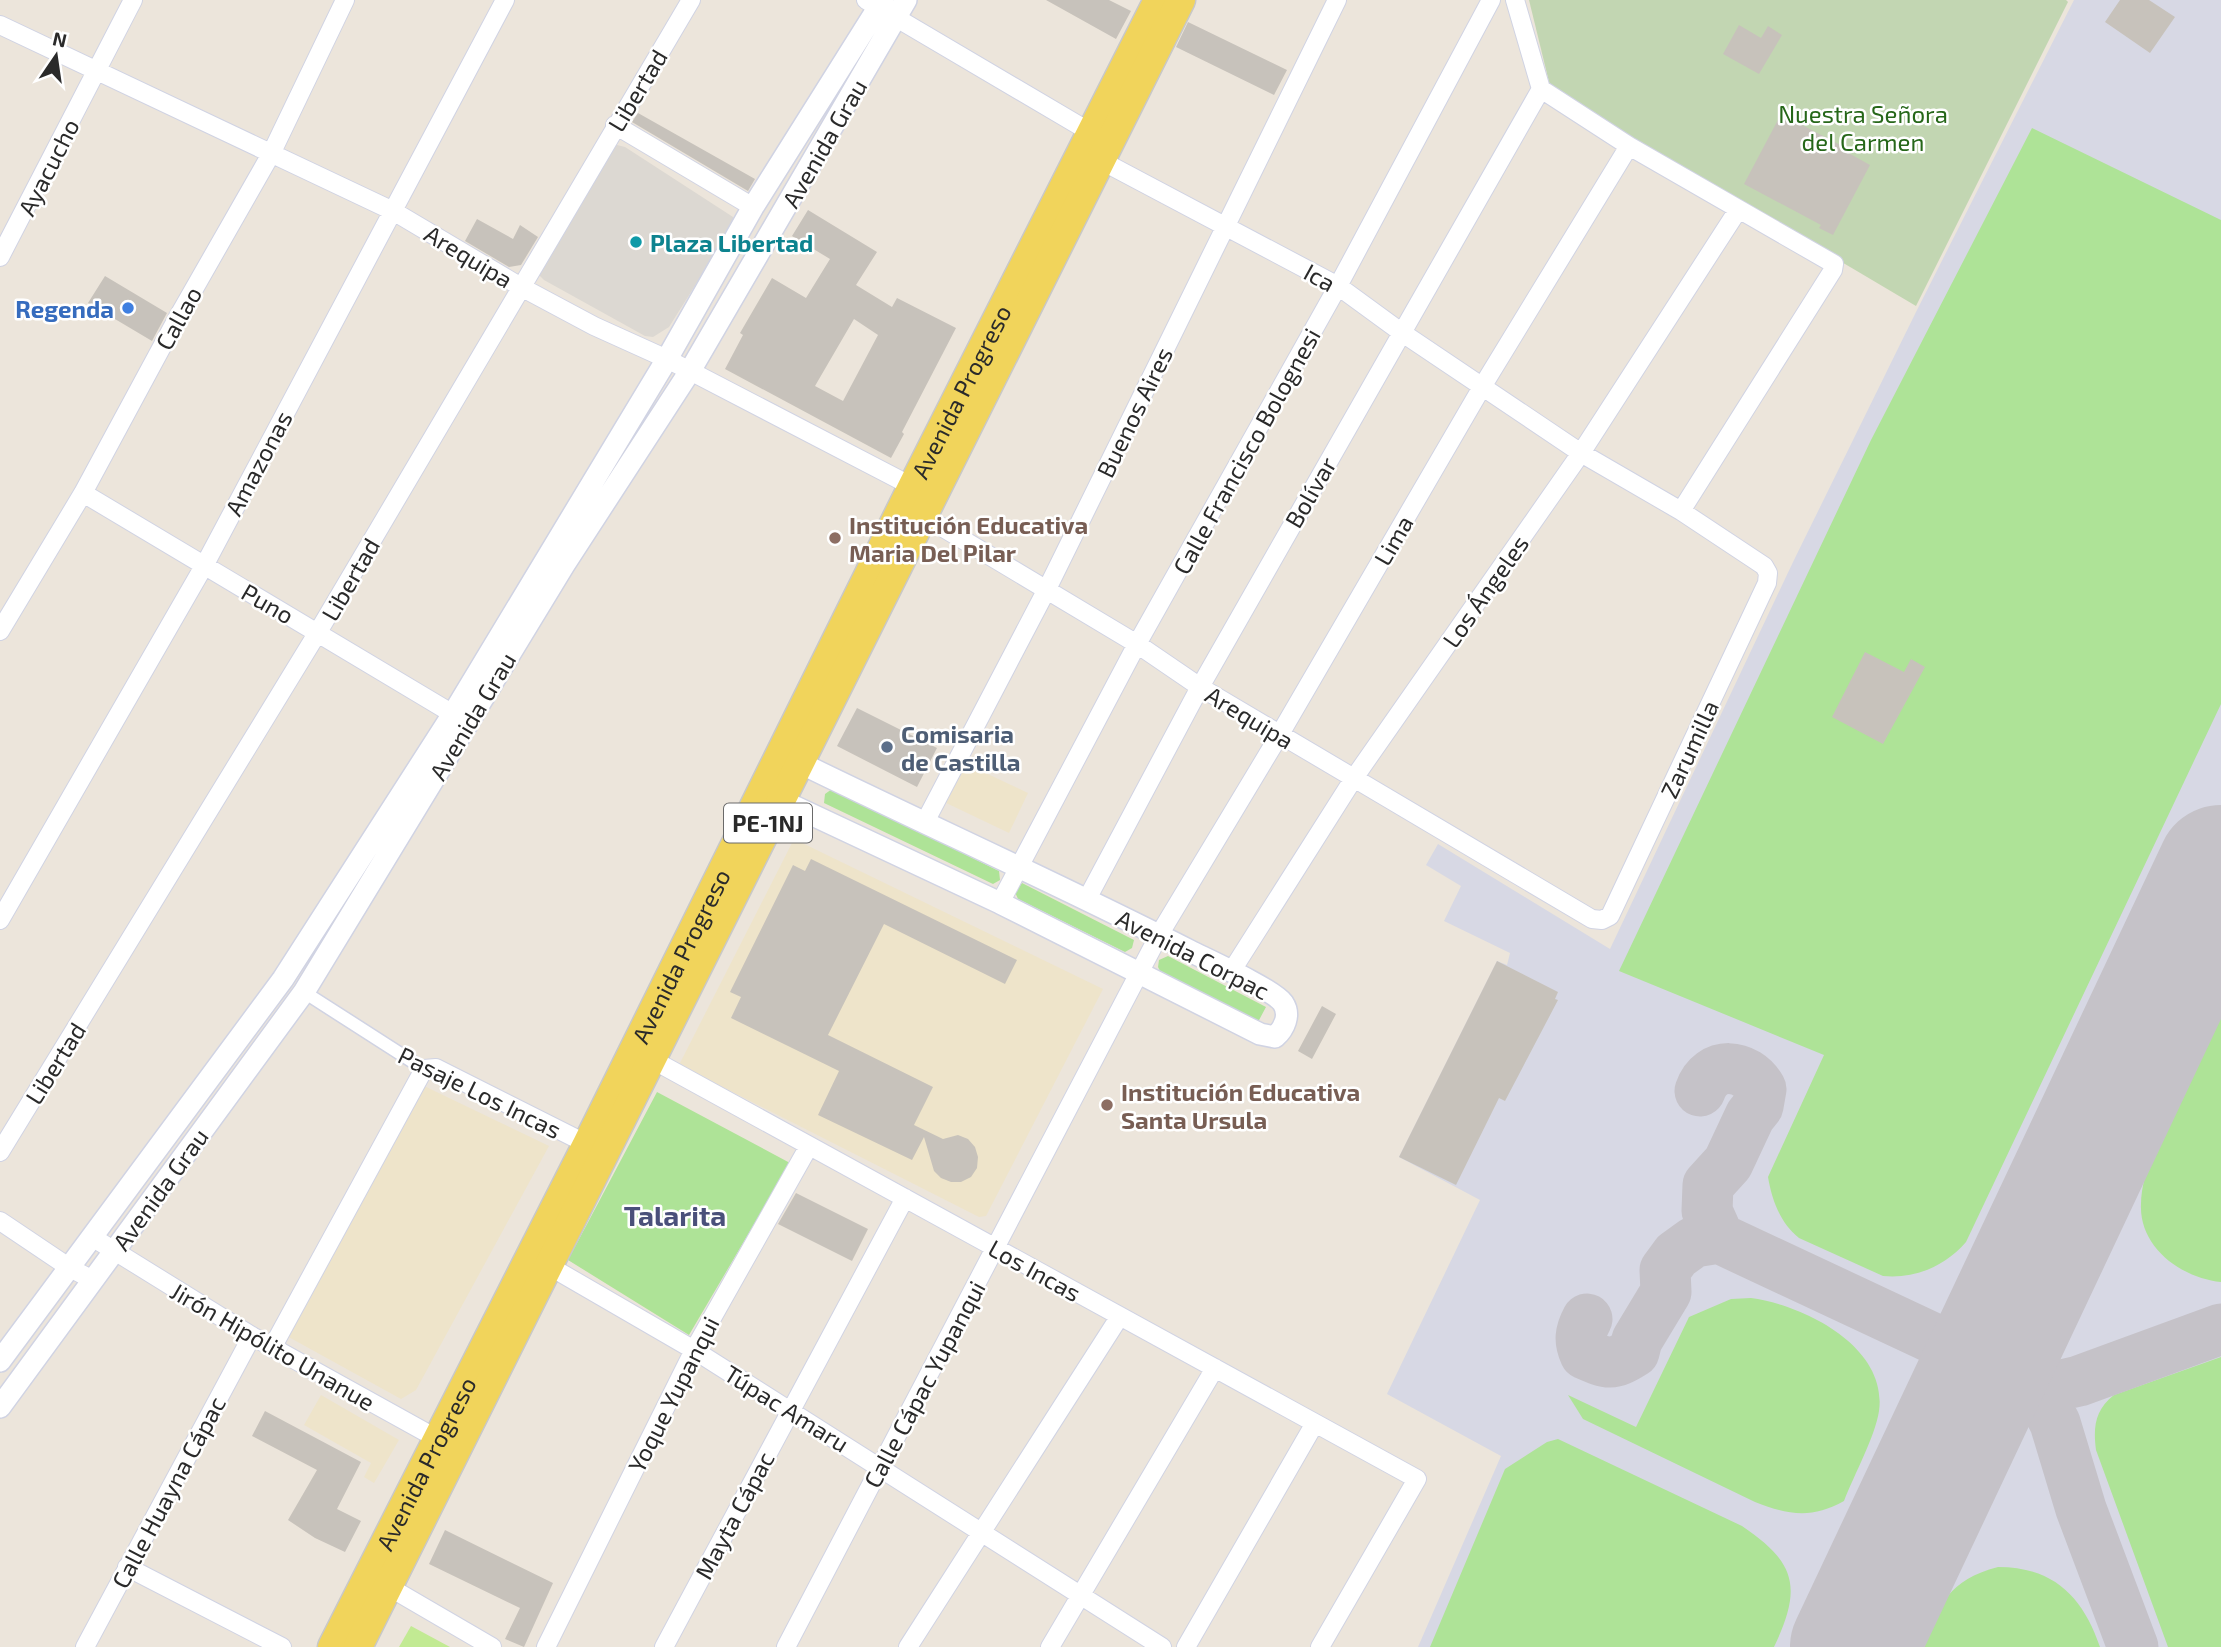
<svg xmlns="http://www.w3.org/2000/svg" width="2221" height="1647" viewBox="0 0 2221 1647" font-family="'Exo 2',sans-serif">
<rect width="100%" height="100%" fill="#ece5db"/>
<path fill="#eee4ca" d="M 960,761 L 1028,793 L 1009,833 L 942,801 Z
M 794,839 L 1103,989 L 986,1216 L 979,1217 L 679,1065 Z
M 420,1084 L 549,1146 L 416,1390 L 401,1399 L 285,1335 Z
M 321,1395 L 399,1440 L 374,1483 L 364,1477 L 371,1463 L 304,1425 Z"/>
<path fill="#d7d8e4" d="M 2074,0 L 2221,0 L 2221,1647 L 1418,1647 L 1501,1456 L 1387,1394 L 1480,1200 L 1399,1157 L 1497,961 L 1507,965 L 1510,953 L 1444,921 L 1461,886 L 1426,865 L 1438,844 L 1610,949 L 1794,560 L 1916,312 Z"/>
<path fill="#aee397" d="M 2032,128 L 2221,220 L 2221,704 L 1966,1242 C 1945,1266 1916,1279 1883,1276 L 1799,1238 C 1780,1223 1772,1200 1768,1177 L 1824,1055 L 1619,971 L 1871,440 Z
M 832,789 L 999,871 L 1000,880 L 993,884 L 824,803 L 825,794 Z
M 1022,883 L 1134,940 L 1132,948 L 1125,952 L 1018,899 L 1015,892 Z
M 1168,956 L 1266,1007 L 1258,1022 L 1160,971 L 1158,967 L 1159,960 Z
M 2221,1011 L 2221,1282 C 2181,1278 2139,1247 2141,1204 C 2142,1169 2160,1139 2175,1108 C 2190,1076 2206,1043 2221,1011 Z
M 657,1092 L 790,1163 L 689,1335 L 568,1260 Z
M 1751,1298 C 1803,1305 1888,1346 1879,1411 C 1875,1437 1854,1475 1844,1501 C 1812,1519 1788,1515 1755,1502 L 1583,1419 L 1568,1395 L 1636,1427 L 1689,1317 L 1731,1299 Z
M 2221,1357 L 2221,1647 L 2168,1647 L 2096,1450 C 2093,1427 2095,1410 2114,1395 Z
M 1558,1439 L 1742,1526 C 1797,1563 1802,1588 1774,1647 L 1430,1647 L 1505,1469 L 1547,1442 Z
M 1998,1567 C 2054,1567 2083,1597 2100,1647 L 1920,1647 C 1941,1604 1948,1580 1998,1567 Z"/>
<path fill="#c2d6b2" d="M 1529,0 L 2066,0 L 2068,2 L 1916,306 L 1551,90 Z"/>
<path fill="#c2ea93" d="M 411,1626 L 450,1647 L 399,1647 Z"/>
<path fill="#dcd8d2" d="M 613,144 L 625,147 L 733,217 L 733,225 L 669,327 L 653,337 L 645,336 L 544,280 L 539,275 Z"/>
<g fill="none" stroke-linecap="round" stroke-linejoin="round">
<path stroke="#c5c2c8" stroke-width="51" d="M 1700,1091 C 1711,1060 1746,1063 1761,1089 L 1758,1106 L 1750,1116 L 1728,1163 L 1708,1185 L 1707,1211 L 1719,1238
M 1587,1319 C 1580,1332 1579,1341 1585,1354 C 1608,1364 1612,1366 1634,1352 L 1637,1340 L 1666,1292 L 1665,1270 L 1676,1255 L 1694,1242 L 1719,1238 L 1988,1364 L 2029,1387 L 2044,1402 L 2055,1423 L 2081,1509 L 2133,1647
M 2029,1387 L 2057,1386 L 2079,1381 L 2221,1329"/>
<path stroke="#c5c2c8" stroke-width="128" d="M 1854,1647 L 2221,869"/>
</g>
<path fill="#c7c2bb" fill-rule="evenodd" d="M 1046,0 L 1109,0 L 1131,11 L 1116,39 Z
M 2120,0 L 2149,0 L 2175,17 L 2150,53 L 2105,22 Z
M 1188,22 L 1287,70 L 1274,95 L 1176,47 Z
M 1739,25 L 1761,38 L 1768,26 L 1782,35 L 1759,74 L 1723,54 Z
M 638,113 L 755,179 L 748,191 L 632,122 Z
M 1781,114 L 1846,148 L 1845,151 L 1870,165 L 1833,235 L 1819,228 L 1821,225 L 1744,184 Z
M 808,210 L 877,252 L 856,285 L 892,307 L 897,298 L 956,328 L 902,432 L 904,434 L 891,458 L 725,369 L 743,335 L 740,333 L 772,278 L 806,298 L 830,259 L 792,236 ZM 854,319 L 878,335 L 843,401 L 815,386 Z
M 477,219 L 513,239 L 520,225 L 538,237 L 521,265 L 509,267 L 465,241 Z
M 105,276 L 167,313 L 152,341 L 88,303 Z
M 1865,652 L 1904,672 L 1911,659 L 1925,667 L 1883,744 L 1832,717 Z
M 857,708 L 937,748 L 917,787 L 837,746 Z
M 811,859 L 1017,960 L 1005,984 L 884,924 L 828,1035 L 933,1087 L 914,1125 L 943,1139 L 958,1135 L 968,1139 L 975,1147 L 978,1157 L 977,1168 L 971,1177 L 961,1182 L 951,1182 L 941,1178 L 934,1171 L 924,1137 L 912,1160 L 818,1115 L 839,1071 L 731,1018 L 741,997 L 730,992 L 793,865 L 805,871 Z
M 1497,961 L 1558,992 L 1555,999 L 1558,1000 L 1505,1101 L 1499,1098 L 1456,1185 L 1399,1157 Z
M 1322,1006 L 1336,1014 L 1312,1059 L 1298,1051 Z
M 796,1193 L 868,1229 L 852,1261 L 778,1224 Z
M 265,1411 L 361,1462 L 337,1509 L 361,1521 L 345,1552 L 315,1538 L 288,1520 L 317,1470 L 252,1436 Z
M 445,1530 L 553,1583 L 524,1647 L 505,1639 L 520,1608 L 429,1564 Z"/>
<g fill="none" stroke-linecap="round" stroke-linejoin="round">
<defs>
<path id="pedestrian" d="M 304,992 L 424,1069"/>
<path id="minor" d="M 866,0 L 1090,132 L 1100,160 L 1338,286 L 1401,332 L 1581,453 L 1681,511 L 1764,566 L 1768,573 L 1767,583 L 1610,916 L 1602,920 L 1592,919 L 1200,687 L 1137,644 L 915,511
M 1515,0 L 1541,89 L 1629,146 L 1834,264 L 1833,270 L 1681,511
M 0,25 L 393,211 L 521,287 L 594,326 L 667,359 L 921,491
M 615,125 L 753,207
M 0,257 L 133,0
M 83,493 L 453,714
M 0,631 L 83,493 L 178,317 L 271,154 L 345,0
M 925,822 L 1047,589 L 1337,0
M 1087,899 L 1200,687 L 1541,89
M 1000,903 L 1137,644 L 1338,286 L 1491,0
M 0,920 L 204,566 L 505,0
M 1231,972 L 1354,778 L 1581,453 L 1738,210
M 653,1060 L 1417,1479 L 1320,1647
M 0,1152 L 318,632 L 691,0
M 0,1221 L 70,1268 L 93,1280
M 92,1237 L 252,1336 L 445,1443
M 549,1266 L 694,1350 L 1162,1647
M 272,1348 L 424,1069 L 436,1068 L 587,1144
M 127,1567 L 282,1647
M 389,1587 L 492,1647
M 85,1647 L 252,1336
M 546,1647 L 694,1350 L 809,1146
M 664,1647 L 905,1198
M 786,1647 L 1159,935 L 1280,734 L 1482,387 L 1629,146
M 908,1647 L 1120,1316
M 1050,1647 L 1215,1368
M 1186,1647 L 1315,1423"/>
<path id="tertiary" d="M 770,795 L 1000,903 L 1260,1034 L 1275,1037 C 1284,1029 1291,1015 1283,1003 C 1274,990 1208,960 1190,951 C 1057,883 920,822 786,756
M 0,1361 L 283,979 L 453,714 L 667,359 L 753,207 L 883,0
M 0,1407 L 304,992 L 564,565 L 690,371 L 906,0"/>
<g id="primary">
<path id="s1" d="M 332,1647 L 587,1144 L 912,487 L 1158,0"/>
<path d="M 358,1647 C 635,1099 904,548 1181,0"/>
</g>
</defs>
<use href="#pedestrian" stroke="#d0d3e3" stroke-width="15"/>
<use href="#minor" stroke="#d0d3e3" stroke-width="20"/>
<use href="#tertiary" stroke="#d0d3e3" stroke-width="24"/>
<use href="#primary" stroke="#c8c8c8" stroke-width="31"/>
<use href="#pedestrian" stroke="#fff" stroke-width="12"/>
<use href="#minor" stroke="#fff" stroke-width="18"/>
<use href="#tertiary" stroke="#fff" stroke-width="21"/>
<use href="#primary" stroke="#f1d45b" stroke-width="28"/>
</g>
<circle fill="#0f9aa8" stroke="#fff" stroke-width="2.5" cx="636" cy="242" r="7"/>
<circle fill="#3f7fe0" stroke="#fff" stroke-width="2.5" cx="128" cy="308" r="7"/>
<g fill="#8d6e63" stroke="#fff" stroke-width="2.5">
<circle cx="835" cy="538" r="7"/>
<circle cx="1107" cy="1105" r="7"/>
</g>
<circle fill="#5c6f8a" stroke="#fff" stroke-width="2.5" cx="887" cy="747" r="7"/>
<g text-anchor="middle" dominant-baseline="central" stroke-width="5" stroke-linejoin="round" paint-order="stroke">
<rect fill="#fff" stroke="#6a6a6a" stroke-width="2" x="724" y="803.5" width="88" height="39" rx="5"/>
<g font-size="23" font-weight="bold" fill="#2a2a2a">
<text x="768" y="823">PE-1NJ</text>
</g>
<g font-size="24" fill="#2a2a2a" stroke="#fff">
<text transform="translate(637 90) rotate(-59)">Libertad</text>
<text transform="translate(824 143) rotate(-60)">Avenida Grau</text>
<text transform="translate(48 167) rotate(-63)">Ayacucho</text>
<text transform="translate(469 256) rotate(31)">Arequipa</text>
<text transform="translate(1320 277) rotate(29)">Ica</text>
<text transform="translate(178 318) rotate(-61)">Callao</text>
<text stroke="none"><textPath href="#s1" startOffset="1404">Avenida Progreso</textPath></text>
<text transform="translate(1134 412) rotate(-64)">Buenos Aires</text>
<text transform="translate(1246 451) rotate(-61)">Calle Francisco Bolognesi</text>
<text transform="translate(258 463) rotate(-62)">Amazonas</text>
<text transform="translate(1310 492) rotate(-60)">Bolívar</text>
<text transform="translate(1393 540) rotate(-60)">Lima</text>
<text transform="translate(350 579) rotate(-60)">Libertad</text>
<text transform="translate(1485 591) rotate(-55)">Los Ángeles</text>
<text transform="translate(268 603) rotate(30)">Puno</text>
<text transform="translate(472 716) rotate(-59)">Avenida Grau</text>
<text transform="translate(1250 717) rotate(31)">Arequipa</text>
<text transform="translate(1689 749) rotate(-65)">Zarumilla</text>
<text transform="translate(1193 954) rotate(27)">Avenida Corpac</text>
<text stroke="none"><textPath href="#s1" startOffset="774">Avenida Progreso</textPath></text>
<text transform="translate(55 1063) rotate(-58)">Libertad</text>
<text transform="translate(480 1092) rotate(26)">Pasaje Los Incas</text>
<text transform="translate(160 1189) rotate(-54)">Avenida Grau</text>
<text transform="translate(1035 1270) rotate(29)">Los Incas</text>
<text transform="translate(273 1346) rotate(30)">Jirón Hipólito Unanue</text>
<text transform="translate(924 1384) rotate(-62)">Calle Cápac Yupanqui</text>
<text transform="translate(673 1394) rotate(-63)">Yoque Yupanqui</text>
<text transform="translate(787 1408) rotate(32)">Túpac Amaru</text>
<text stroke="none"><textPath href="#s1" startOffset="206">Avenida Progreso</textPath></text>
<text transform="translate(168 1492) rotate(-62)">Calle Huayna Cápac</text>
<text transform="translate(734 1515) rotate(-62)">Mayta Cápac</text>
</g>
<g font-size="24" fill="#266719" stroke="#fff">
<text x="1863" y="113">Nuestra Señora<tspan x="1863" dy="28">del Carmen</tspan></text>
</g>
<g font-size="24" font-weight="bold" fill="#0d838f" stroke="#fff" text-anchor="start">
<text x="650" y="242">Plaza Libertad</text>
</g>
<g font-size="24" font-weight="bold" fill="#366cbe" stroke="#fff" text-anchor="end">
<text x="114" y="308">Regenda</text>
</g>
<g font-size="24" font-weight="bold" fill="#785e54" stroke="#fff" text-anchor="start">
<text x="849" y="524">Institución Educativa<tspan x="849" dy="28">Maria Del Pilar</tspan></text>
<text x="1121" y="1091">Institución Educativa<tspan x="1121" dy="28">Santa Ursula</tspan></text>
</g>
<g font-size="24" font-weight="bold" fill="#4e5e75" stroke="#fff" text-anchor="start">
<text x="901" y="733">Comisaria<tspan x="901" dy="28">de Castilla</tspan></text>
</g>
<g font-size="28" font-weight="bold" fill="#4a507a" stroke="#fff">
<text x="675" y="1215">Talarita</text>
</g>
</g>
<g transform="translate(56 56) rotate(13)" stroke="#ffffff" stroke-width="5" paint-order="stroke">
<path d="M0-5L12 26L0 18L-12 26Z" fill="#2a2a2a"/>
<text y="-10" font-size="19" font-weight="bold" text-anchor="middle" fill="#2a2a2a">N</text>
</g>
</svg>
